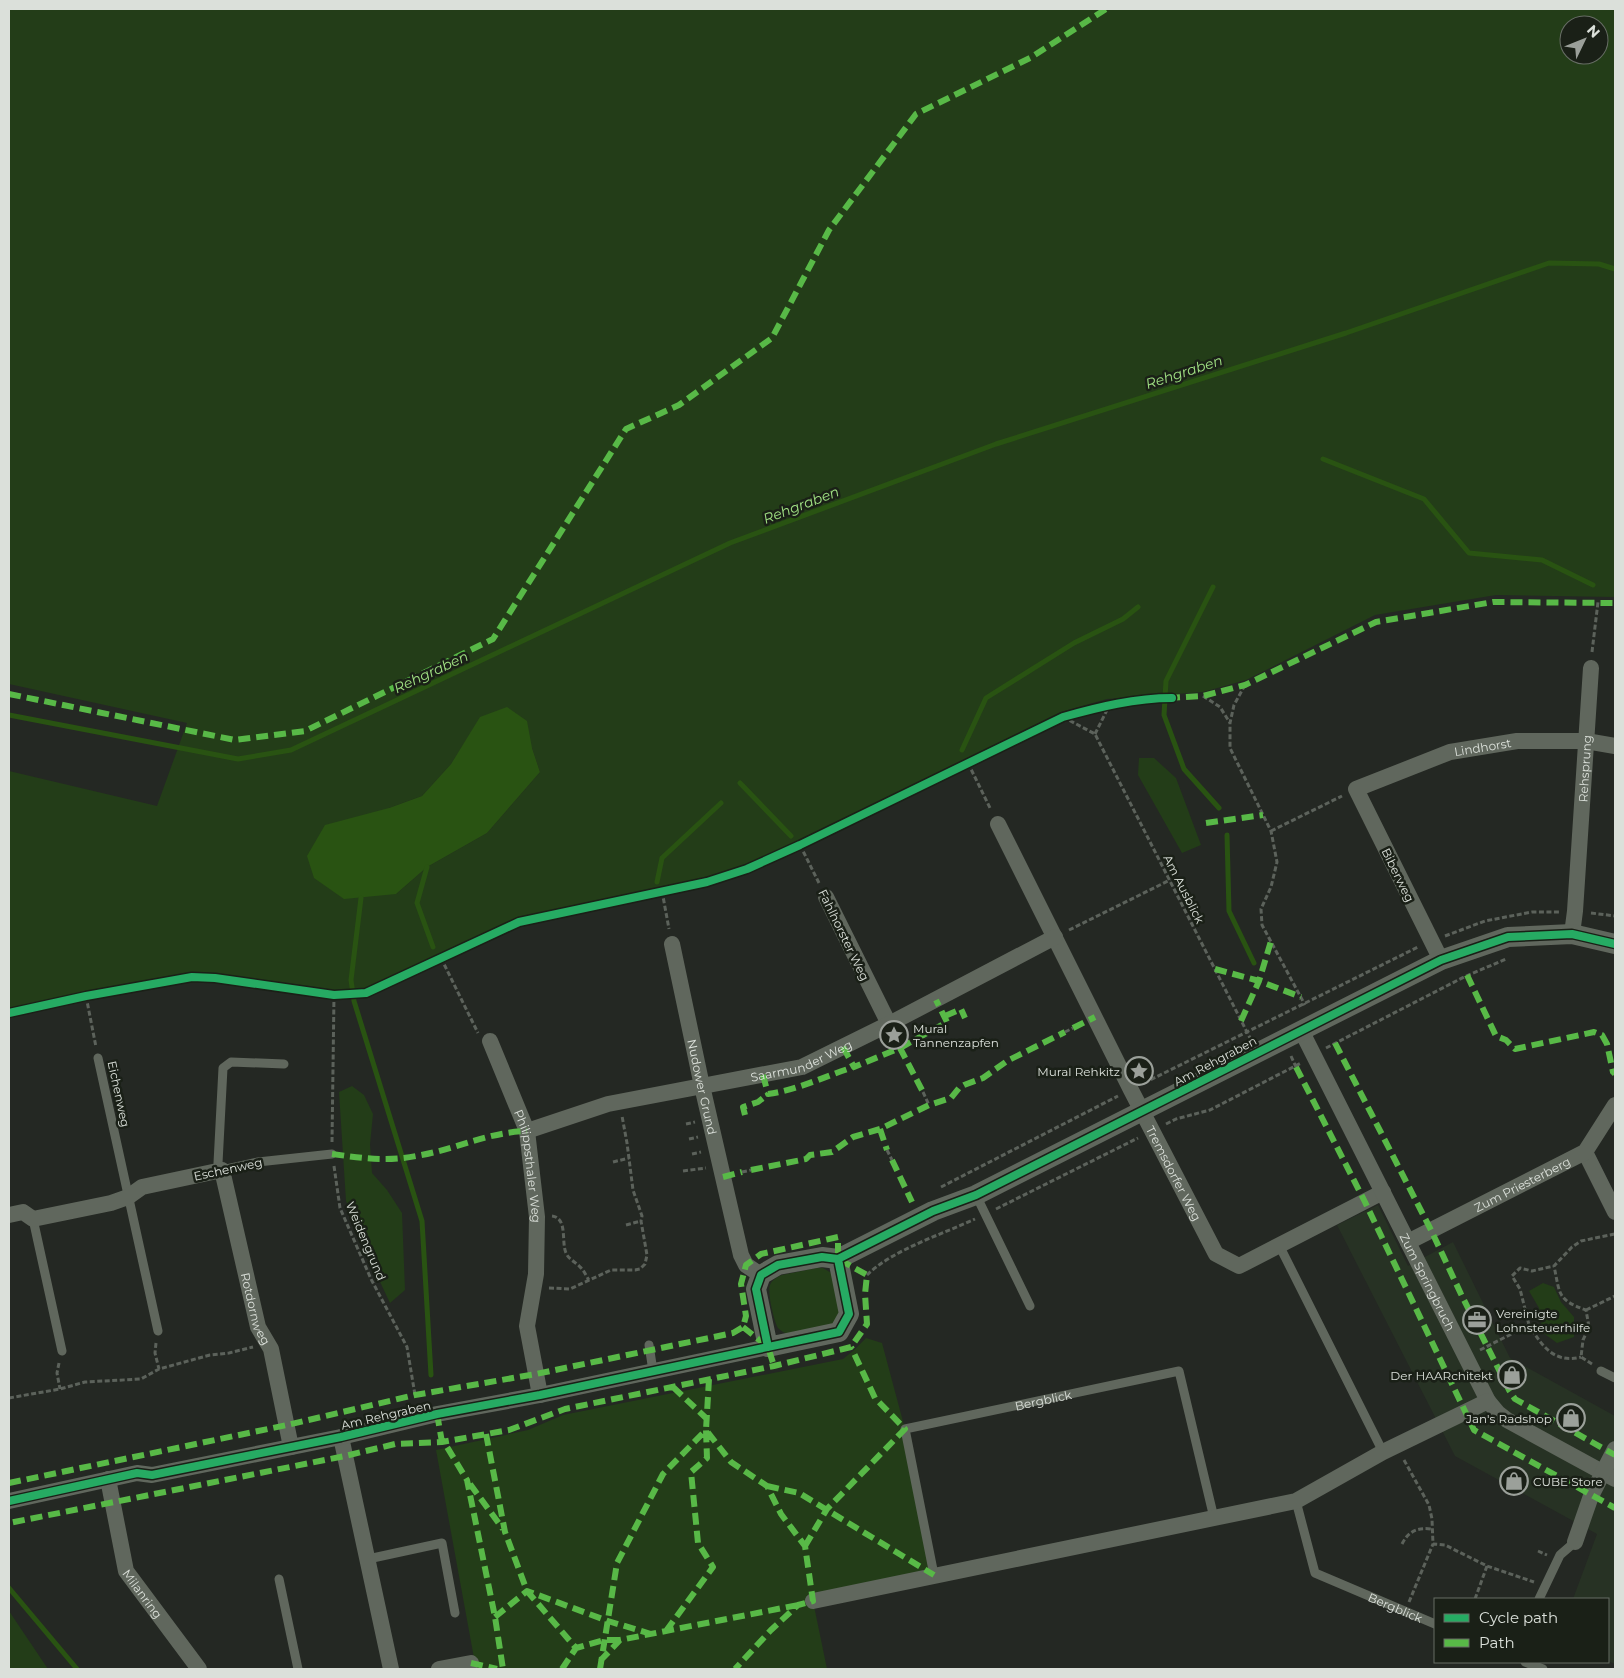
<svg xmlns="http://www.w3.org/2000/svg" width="1624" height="1678" viewBox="0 0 1624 1678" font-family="Montserrat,sans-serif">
<rect width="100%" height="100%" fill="#242823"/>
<path fill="#273224" d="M 1378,1205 L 1408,1266 L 1453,1242 L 1510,1358 L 1615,1416 L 1615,1664 L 1608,1661 L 1608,1599 L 1573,1599 L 1597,1534 L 1455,1456 L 1337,1225 Z"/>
<path fill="#233d18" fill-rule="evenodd" d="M 9,9 L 1615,9 L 1615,597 L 1496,595 L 1375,615 L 1246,680 L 1203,692 L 1107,699 L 1061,712 L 747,865 L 706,878 L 522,917 L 365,990 L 339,992 L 219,974 L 193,973 L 9,1008 L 9,771 L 157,806 L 187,723 L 9,684 ZM 1569,25 L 1599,25 L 1599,55 L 1569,55 ZM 481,717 L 532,748 L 540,772 L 487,833 L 427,867 L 396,894 L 389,808 L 422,796 L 451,764 Z
M 1139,758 L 1154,758 L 1176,778 L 1201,845 L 1182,853 L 1138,775 Z
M 352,1086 L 364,1095 L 373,1114 L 370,1144 L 372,1173 L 387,1190 L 402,1213 L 405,1290 L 390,1303 L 365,1250 L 346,1201 L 339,1092 Z
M 817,1268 L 823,1268 L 833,1274 L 840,1317 L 831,1325 L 788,1334 C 784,1333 781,1331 778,1328 C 774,1321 767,1292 770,1285 C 772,1280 777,1277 782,1275 Z
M 1543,1283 L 1554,1287 L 1561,1302 L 1574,1317 L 1574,1337 L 1557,1343 L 1542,1332 L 1539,1308 L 1529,1291 Z
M 866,1338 L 882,1343 L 905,1429 L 934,1575 L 813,1601 L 827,1669 L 476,1669 L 436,1450 L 528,1430 L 563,1415 L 843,1359 L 853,1351 Z
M 9,1611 L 48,1669 L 9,1669 Z"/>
<path fill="#295312" d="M 507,707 L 527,721 L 532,748 L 540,772 L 487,833 L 427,867 L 396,894 L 344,899 L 314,878 L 307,856 L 325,825 L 389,808 L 422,796 L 451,764 L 480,717 Z"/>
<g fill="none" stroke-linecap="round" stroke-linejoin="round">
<path stroke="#295312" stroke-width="5" d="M 1323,459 L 1424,499 L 1469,553 L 1542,560 L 1593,585
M 1213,587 L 1166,681 L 1164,715 L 1184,769 L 1219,808
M 9,715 L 238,759 L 291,750 L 730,543 L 996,444 L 1346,333 L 1549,263 L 1599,264 L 1615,269
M 962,750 L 986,698 L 1074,643 L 1123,619 L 1138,607
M 740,783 L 791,836
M 1227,835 L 1229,911 L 1254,963
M 427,867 L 417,903 L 433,947
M 657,882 L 662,858 L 721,803
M 361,898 L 351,980 L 354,1001 L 422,1221 L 431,1375
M 9,1588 L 77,1669"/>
<path stroke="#5c625b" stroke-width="3" stroke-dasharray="5 2.5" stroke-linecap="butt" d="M 1592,652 L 1598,602
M 1245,685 L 1234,705 L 1230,723 L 1230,748 L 1271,831 L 1277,862 L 1271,887 L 1261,909 L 1262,925 L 1305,1005
M 1203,696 L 1220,707 L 1230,723
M 1063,717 L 1095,734 L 1250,1038
M 1095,734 L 1110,704
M 968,763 L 991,810
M 1271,831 L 1342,796
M 800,845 L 819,883
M 662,891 L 669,929
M 1591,913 L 1615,916
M 1069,930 L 1170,880
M 1445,936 L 1485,921 L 1532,912 L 1560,912
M 441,958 L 478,1033
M 86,996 L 96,1047
M 1065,1032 L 1073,1028
M 1326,1048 L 1464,977 L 1506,959
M 1291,1056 L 1296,1067
M 1144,1083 L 1418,947
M 923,1092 L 929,1105
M 686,1124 L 695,1122
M 1166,1124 L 1176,1119 L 1210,1110 L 1301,1063
M 689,1139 L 698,1137
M 332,1142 L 334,995
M 887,1150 L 892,1160
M 692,1154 L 701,1152
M 613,1162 L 629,1158
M 334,1166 L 340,1208 L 371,1279 L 407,1347 L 415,1395
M 683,1171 L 706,1168
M 742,1172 L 751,1170
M 941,1187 L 1118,1096
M 996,1209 L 1138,1138
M 552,1216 C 568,1218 561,1242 566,1253 C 569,1260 576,1262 580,1267 C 584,1270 586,1276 589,1280
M 626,1225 L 641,1221
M 867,1275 C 892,1250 943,1234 975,1219
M 549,1288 L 570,1289 L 611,1270 L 635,1270 L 640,1269 L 645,1264 L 647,1255 L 641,1221 L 642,1216 L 633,1190 L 627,1143 L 622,1116
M 1586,1310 L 1615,1296
M 1529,1325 L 1520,1289 L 1512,1276 L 1520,1268 L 1532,1271 L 1554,1266
M 156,1343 L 155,1353 L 159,1369
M 1480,1350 L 1529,1325 C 1542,1346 1554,1364 1581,1357
M 59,1363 L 57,1373 L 60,1389
M 1592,1364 L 1581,1357 L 1583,1340 L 1589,1327 L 1586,1310 C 1557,1300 1560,1294 1554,1266 L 1572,1247 L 1581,1241 L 1615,1234
M 9,1398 L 60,1389 L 85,1382 L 141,1379 L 159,1369 L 210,1355 L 229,1353 L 253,1347
M 1404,1460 L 1429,1505 L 1432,1519 L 1433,1544 L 1445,1545 L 1487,1566 L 1534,1582
M 1402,1544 C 1408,1532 1417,1527 1431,1529
M 1538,1551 L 1547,1555
M 1475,1599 L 1487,1566
M 1409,1602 L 1433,1544"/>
<g stroke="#60675d" stroke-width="9">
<path d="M 98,1058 L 158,1331"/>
<path d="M 284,1064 L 231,1062 L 223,1068 L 218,1163 L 222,1170 L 258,1162 L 332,1154"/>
<path d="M 976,1195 L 1030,1306"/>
<path d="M 33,1219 L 62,1351"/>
<path d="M 1279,1245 L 1383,1452"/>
<path d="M 649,1345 L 653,1371"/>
<path d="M 1601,1371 L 1615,1378"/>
<path id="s1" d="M 1296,1501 L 1315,1573 L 1435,1624"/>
<path d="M 368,1559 L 442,1543 L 455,1613"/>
<path id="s2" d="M 934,1575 L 905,1429 L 1179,1371 L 1214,1518"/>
<path d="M 279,1579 L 298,1669"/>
<path d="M 1539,1599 L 1560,1555 L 1575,1542"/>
<path d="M 1525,1662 L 1543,1669"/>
</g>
<g stroke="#60675d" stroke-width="16">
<path id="s3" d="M 998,824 L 1131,1090 L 1216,1254 L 1239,1266 L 1383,1192"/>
<path d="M 826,897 L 889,1024"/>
<path id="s4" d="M 1572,934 L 1575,911 L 1591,668"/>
<path id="s5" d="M 672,944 L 702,1086 L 741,1255 L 746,1265 L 761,1275"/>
<path id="s6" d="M 1441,960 L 1356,789 L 1450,752 L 1517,741 L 1586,741 L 1615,746"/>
<path id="s7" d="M 1301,1030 L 1488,1401 L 1498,1413 L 1507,1420 L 1615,1479"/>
<path id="s8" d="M 490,1041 L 527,1131 L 537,1217 L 536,1274 L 527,1326 L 540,1395"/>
<path id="s9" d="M 527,1131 L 608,1104 L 802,1067 L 889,1024 L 1055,937"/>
<path d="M 1585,1152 L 1615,1212"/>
<path id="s10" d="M 9,1215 L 23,1212 L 33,1219 L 111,1203 L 128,1197 L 142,1187 L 222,1170 L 258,1327 L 271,1349 L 291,1447"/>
<path id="s11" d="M 1408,1242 L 1585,1152 L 1615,1105"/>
<path d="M 341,1437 L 391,1669"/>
<path id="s12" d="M 108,1479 L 126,1571 L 199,1669"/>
<path d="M 9,1501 L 137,1473 L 152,1475 L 341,1437 L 437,1414 L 540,1395 L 768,1347"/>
<path d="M 1575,1542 L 1591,1496 L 1615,1449"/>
<path d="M 813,1601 L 1296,1501 L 1383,1452 L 1488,1401"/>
<path d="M 439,1669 L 471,1663"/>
</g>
<path stroke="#60675d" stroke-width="20" d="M 838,1259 L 849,1314 L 839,1332 L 768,1347 L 756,1289 L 761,1275 L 778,1265 L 822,1257 L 838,1259 L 933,1211 L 976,1195 L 1441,960 L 1508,937 L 1572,934 L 1615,944"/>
<path stroke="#58b947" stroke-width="6" stroke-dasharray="12 6" stroke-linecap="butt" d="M 9,694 L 235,740 L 305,731 L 493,639 L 626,429 L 679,405 L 772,338 L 829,230 L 916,114 L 1030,58 L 1106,9
M 1168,698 L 1203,696 L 1245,685 L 1376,622 L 1493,602 L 1615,603
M 1206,823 L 1263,815
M 1215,969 L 1259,981 L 1301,997
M 1467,975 L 1496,1036 L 1506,1040 L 1515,1049 L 1594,1032 L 1602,1035 L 1607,1044 L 1613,1072 L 1615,1074
M 945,1016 L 961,1009 L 965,1018
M 1241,1021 L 1259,981 L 1271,941
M 1073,1028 L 1095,1017
M 1335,1043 L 1431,1230 L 1461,1294 L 1509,1390 L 1515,1399 L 1615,1455
M 843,1047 L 854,1067 L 900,1048 L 923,1092
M 900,1048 L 947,1022 L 936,1000
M 1296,1067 L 1365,1202 L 1474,1430 L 1615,1508
M 763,1075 L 768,1094 C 798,1090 825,1076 854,1067
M 745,1115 L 743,1107 L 758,1102 L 768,1094
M 880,1129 L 887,1150
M 332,1154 C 362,1158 385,1162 416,1156 C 454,1150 488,1132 527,1131
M 892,1160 L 912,1202
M 751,1170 L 806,1159 L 810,1155 L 832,1152 L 853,1137 L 880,1129 L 929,1105 L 951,1098 L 959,1088 L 964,1085 L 983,1078 L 1007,1061 L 1065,1032
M 723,1177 L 742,1172
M 743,1327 L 768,1347 L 774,1366
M 709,1379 L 706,1430 L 731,1462 L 767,1486 L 781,1514 L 805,1546 L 813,1601 L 798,1605 L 771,1630 L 735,1669
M 673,1387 L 706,1418
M 437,1414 L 442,1442 L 447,1447 L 467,1480 L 495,1617 L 503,1669
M 486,1434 L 505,1532 L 527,1591 L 576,1648 L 604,1640 L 620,1640
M 9,1483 L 287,1425 L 415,1395 L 536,1374 L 733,1333 L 743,1327 L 746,1316 L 741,1284 L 746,1265 L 761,1254 L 838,1237 L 838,1259 L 867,1275 L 865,1294 L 867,1324 L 851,1347 L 774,1366 L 565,1409 L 509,1430 L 442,1442 L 395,1444 L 345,1456 L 9,1523
M 470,1484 L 503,1529
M 767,1486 L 799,1493 L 934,1575
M 805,1546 L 827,1509 L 905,1429 L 875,1398 L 851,1347
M 495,1617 L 527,1591 L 608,1621 L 651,1634
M 666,1631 L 713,1567 L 698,1543 L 691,1472 L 707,1458 L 706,1430
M 600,1661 L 620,1640 L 798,1605
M 471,1663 L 497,1669
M 562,1669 L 576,1648
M 600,1669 L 617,1563 L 663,1474 L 706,1430"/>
<defs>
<path id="cycleway" d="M 9,1013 L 86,996 L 192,977 L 215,978 L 334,995 L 366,993 L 519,922 L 707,882 L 747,869 L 800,845 L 1063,717 C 1099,707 1135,698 1172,698
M 768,1347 L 756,1289 L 761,1275 L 778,1265 L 822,1257 L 838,1259 L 933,1211 L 976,1195 L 1441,960 L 1508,937 L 1572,934 L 1615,944
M 9,1501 L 137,1473 L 152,1475 L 341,1437 L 437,1414 L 540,1395 L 839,1332 L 849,1314 L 838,1259"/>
</defs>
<use href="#cycleway" stroke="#1a2017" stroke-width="11"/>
<use href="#cycleway" stroke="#26ab63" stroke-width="8"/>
</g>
<defs>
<symbol id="sight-ring" viewBox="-11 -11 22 22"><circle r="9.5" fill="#1a2017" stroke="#9ba09a" stroke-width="1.5"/><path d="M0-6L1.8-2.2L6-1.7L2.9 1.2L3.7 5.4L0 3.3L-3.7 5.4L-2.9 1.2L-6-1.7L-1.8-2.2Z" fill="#9ba09a"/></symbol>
<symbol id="office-ring" viewBox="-11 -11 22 22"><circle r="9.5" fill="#1a2017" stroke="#9ba09a" stroke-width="1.5"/><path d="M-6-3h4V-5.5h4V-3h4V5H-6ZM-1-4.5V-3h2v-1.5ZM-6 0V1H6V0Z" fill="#9ba09a"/></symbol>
<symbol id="shop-ring" viewBox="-11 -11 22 22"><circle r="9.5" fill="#1a2017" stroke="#9ba09a" stroke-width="1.5"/><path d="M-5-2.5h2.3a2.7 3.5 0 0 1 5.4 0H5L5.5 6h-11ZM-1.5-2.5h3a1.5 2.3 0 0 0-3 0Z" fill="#9ba09a"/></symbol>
</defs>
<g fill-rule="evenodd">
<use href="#sight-ring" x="878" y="1019" width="32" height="32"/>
<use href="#sight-ring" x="1123" y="1055" width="32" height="32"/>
<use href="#office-ring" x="1461" y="1304" width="32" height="32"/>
<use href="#shop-ring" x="1496" y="1359" width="32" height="32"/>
<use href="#shop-ring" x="1555" y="1402" width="32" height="32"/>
<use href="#shop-ring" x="1498" y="1465" width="32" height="32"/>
</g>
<g text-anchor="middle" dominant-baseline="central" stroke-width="5" stroke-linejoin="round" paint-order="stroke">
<g font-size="12" fill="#dbe0da" stroke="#1a2017">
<text stroke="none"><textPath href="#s6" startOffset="325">Lindhorst</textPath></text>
<text stroke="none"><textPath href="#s4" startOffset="166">Rehsprung</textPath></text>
<text transform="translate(1398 875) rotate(64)">Biberweg</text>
<text transform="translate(1184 889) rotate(63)">Am Ausblick</text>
<text transform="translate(844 935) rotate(64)">Fahlhorster Weg</text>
<text stroke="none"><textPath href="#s9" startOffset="284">Saarmunder Weg</textPath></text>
<text transform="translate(1215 1061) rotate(-28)">Am Rehgraben</text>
<text stroke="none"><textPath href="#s5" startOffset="146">Nudower Grund</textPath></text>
<text transform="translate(119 1094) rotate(78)">Eichenweg</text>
<text stroke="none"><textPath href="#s8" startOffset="132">Philippsthaler Weg</textPath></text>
<text transform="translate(228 1169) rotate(-12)">Eschenweg</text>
<text stroke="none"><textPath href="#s3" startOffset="391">Tremsdorfer Weg</textPath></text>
<text stroke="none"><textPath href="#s11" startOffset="128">Zum Priesterberg</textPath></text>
<text transform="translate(366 1241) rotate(67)">Weidengrund</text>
<text stroke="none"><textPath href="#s7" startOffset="282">Zum Springbruch</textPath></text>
<text stroke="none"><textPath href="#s10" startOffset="366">Rotdornweg</textPath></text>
<text stroke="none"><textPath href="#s2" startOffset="290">Bergblick</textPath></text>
<text transform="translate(386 1415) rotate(-13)">Am Rehgraben</text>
<text stroke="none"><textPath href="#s12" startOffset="122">Milanring</textPath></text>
<text stroke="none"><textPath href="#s1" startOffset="162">Bergblick</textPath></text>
</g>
<g font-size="12" fill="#dbe0da" stroke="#1a2017" text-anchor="start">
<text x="913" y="1028">Mural<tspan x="913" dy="14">Tannenzapfen</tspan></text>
<text x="1120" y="1071" text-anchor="end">Mural Rehkitz</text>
<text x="1496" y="1313">Vereinigte<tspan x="1496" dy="14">Lohnsteuerhilfe</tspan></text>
<text x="1493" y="1375" text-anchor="end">Der HAARchitekt</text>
<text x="1552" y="1418" text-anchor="end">Jan's Radshop</text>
<text x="1533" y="1481">CUBE Store</text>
</g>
<g font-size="14" font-style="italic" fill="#a1e284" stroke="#1a2017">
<text transform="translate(1184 372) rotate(-18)">Rehgraben</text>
<text transform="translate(801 505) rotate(-21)">Rehgraben</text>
<text transform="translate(431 672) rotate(-25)">Rehgraben</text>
</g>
</g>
<rect width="1624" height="1678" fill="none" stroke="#dbe0da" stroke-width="20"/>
<rect x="1434" y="1598" width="175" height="65" fill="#1a2017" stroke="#676d65"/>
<rect x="1444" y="1614" width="25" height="8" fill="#26ab63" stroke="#676d65"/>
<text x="1479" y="1623" font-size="15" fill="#dbe0da">Cycle path</text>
<rect x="1444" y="1639" width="25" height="8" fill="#58b947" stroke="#676d65"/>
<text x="1479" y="1648" font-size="15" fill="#dbe0da">Path</text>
<g transform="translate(1584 40) rotate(47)"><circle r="24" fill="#1a2017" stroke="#676d65"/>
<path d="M0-4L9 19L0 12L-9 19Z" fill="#9ba09a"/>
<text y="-8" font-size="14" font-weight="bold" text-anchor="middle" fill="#dbe0da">N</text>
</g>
</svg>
